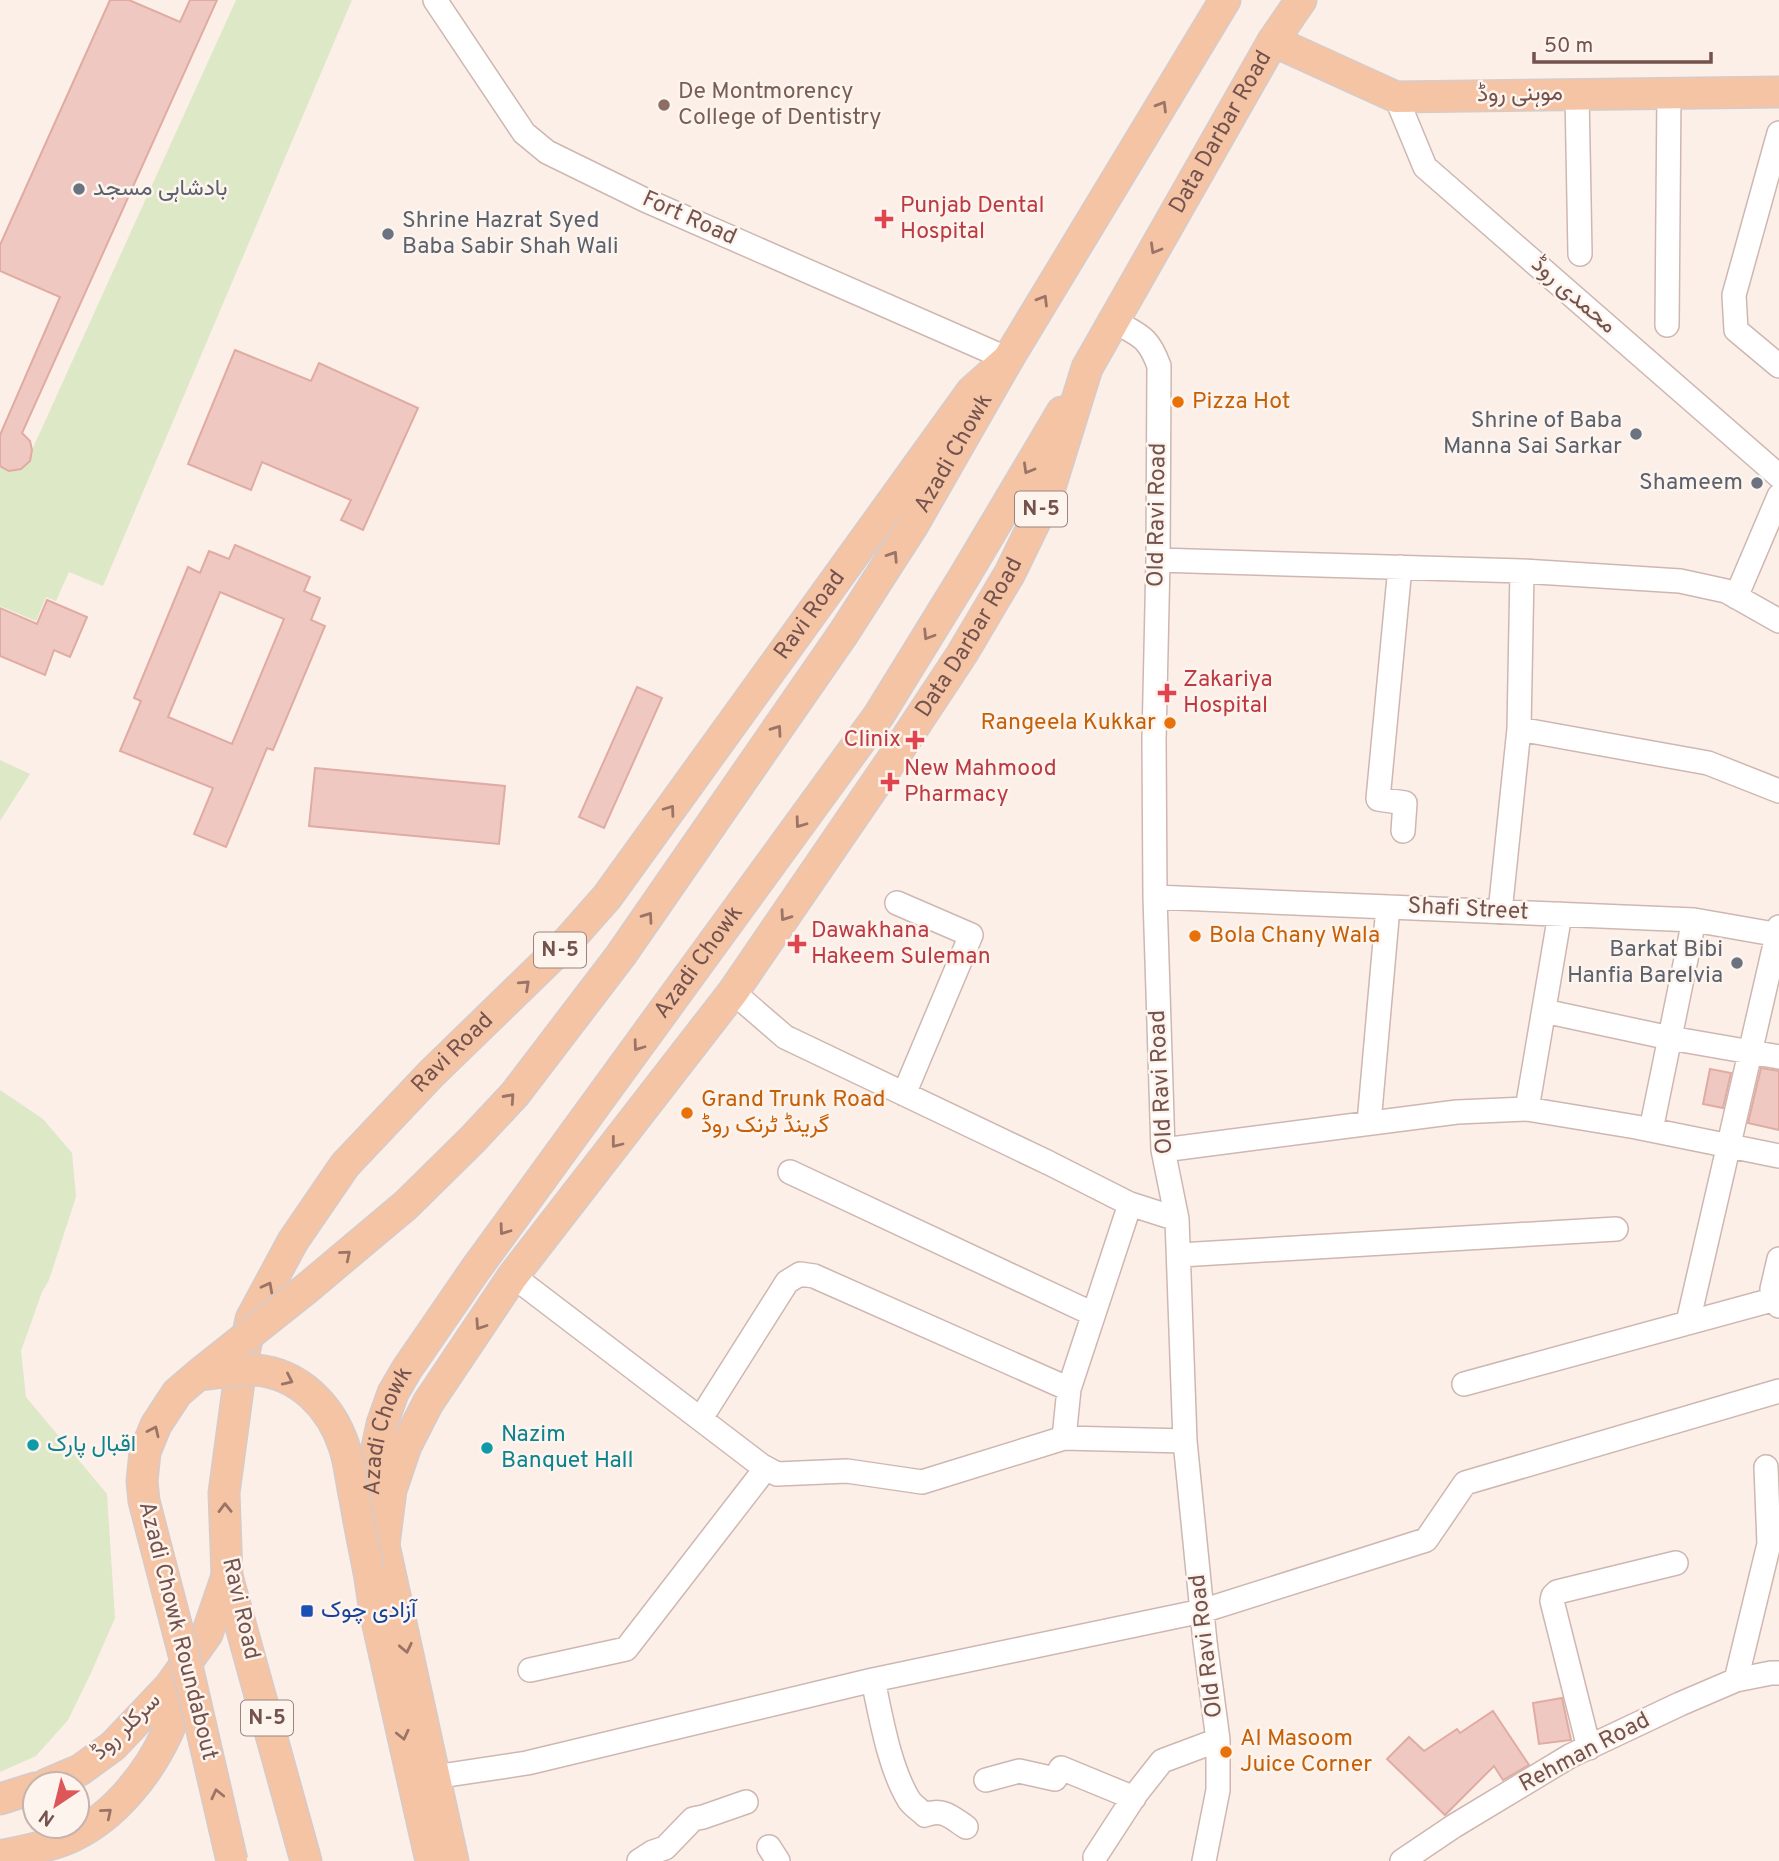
<svg xmlns="http://www.w3.org/2000/svg" width="1779" height="1861" viewBox="0 0 1779 1861" font-family="Overpass,Vazirmatn,sans-serif">
<rect width="100%" height="100%" fill="#fbefe8"/>
<path fill="#dde8c7" d="M 236,0 L 352,0 L 103,586 L 69,572 L 56,601 L 46,597 L 36,621 L 0,606 L 0,466 C 18,475 28,468 32,450 Z
M 0,760 L 30,774 L 0,821 Z
M 0,1090 L 43,1119 L 72,1153 L 76,1196 L 74,1203 L 49,1280 L 42,1292 L 21,1351 L 26,1397 L 107,1494 L 115,1618 L 91,1673 L 68,1720 L 36,1756 L 0,1772 Z"/>
<path fill="#efc9c1" stroke="#e0aba3" stroke-width="2" fill-rule="evenodd" d="M 110,0 L 129,0 L 180,22 L 190,0 L 217,0 L 22,433 L 30,441 L 32,450 L 30,461 L 21,469 L 9,471 L 0,466 L 0,435 L 60,297 L 0,271 L 0,245 Z
M 235,350 L 311,381 L 319,363 L 418,408 L 363,530 L 341,520 L 351,500 L 262,462 L 251,490 L 188,464 Z
M 235,545 L 310,577 L 304,591 L 320,598 L 311,620 L 325,626 L 273,750 L 267,748 L 226,847 L 194,834 L 213,788 L 120,751 L 141,701 L 134,698 L 188,567 L 200,573 L 209,551 L 229,559 ZM 220,592 L 284,619 L 232,744 L 168,717 Z
M 47,600 L 87,617 L 70,657 L 54,650 L 45,675 L 0,656 L 0,608 L 37,624 Z
M 637,687 L 662,698 L 604,828 L 579,817 Z
M 315,768 L 505,786 L 499,844 L 309,826 Z
M 1761,1068 L 1779,1071 L 1779,1130 L 1748,1123 Z
M 1710,1069 L 1731,1073 L 1723,1108 L 1703,1104 Z
M 1562,1698 L 1571,1740 L 1539,1744 L 1533,1703 Z
M 1493,1711 L 1529,1765 L 1503,1780 L 1494,1766 L 1445,1815 L 1387,1759 L 1409,1737 L 1424,1751 L 1457,1729 L 1460,1733 Z"/>
<g fill="none" stroke-linecap="round" stroke-linejoin="round">
<defs>
<path id="minor" d="M 435,0 L 524,133 L 547,152 L 645,200 L 1008,359
M 1577,94 L 1580,254
M 1396,97 L 1425,167 L 1779,476
M 1779,133 L 1734,295 L 1736,330 L 1779,366
M 1114,321 C 1140,336 1148,336 1159,366 L 1158,560 L 1154,740 L 1155,897 L 1163,1150 L 1177,1219 L 1185,1441 L 1205,1642 L 1218,1740 L 1218,1790 L 1204,1861
M 1667,325 L 1669,93
M 1158,560 L 1522,571 L 1680,581 L 1726,591 L 1779,621
M 1400,567 L 1378,799 L 1405,803 L 1403,831
M 1736,597 L 1779,496
M 1519,729 L 1708,763 L 1779,791
M 1155,897 L 1694,920 L 1779,935
M 897,903 L 971,935 L 904,1094
M 1500,912 L 1519,729 L 1522,571
M 733,992 L 785,1037 L 1049,1163 L 1130,1204 L 1177,1219
M 1544,1011 L 1670,1038 L 1779,1057
M 1527,1109 L 1560,914
M 1369,1123 L 1388,907
M 1651,1130 L 1694,920
M 1163,1150 L 1457,1112 L 1527,1109 L 1636,1127 L 1779,1156
M 790,1172 L 1093,1314
M 1180,1255 L 1616,1229
M 1779,1259 L 1772,1289 L 1779,1306
M 513,1276 L 762,1466 L 777,1474 L 847,1471 L 922,1482 L 1064,1438 L 1185,1441
M 1688,1322 L 1779,927
M 1464,1384 L 1779,1298
M 701,1418 L 787,1282 L 800,1274 L 814,1276 L 1069,1389
M 1064,1438 L 1069,1389 L 1130,1204
M 530,1670 L 626,1649 L 766,1468
M 873,1680 C 881,1717 889,1767 909,1800 C 913,1806 920,1810 925,1815 C 943,1808 951,1817 966,1827
M 1736,1680 L 1769,1544 L 1766,1467
M 1589,1748 L 1552,1601 L 1553,1596 L 1557,1592 L 1676,1563
M 434,1777 L 527,1763 L 873,1680 L 1202,1611 L 1426,1540 L 1465,1483 L 1779,1391
M 986,1780 L 1019,1771 L 1055,1779 L 1061,1768 L 1134,1798
M 769,1847 L 778,1861
M 1095,1857 L 1136,1794 L 1162,1761 L 1218,1740
M 639,1861 L 653,1852 L 665,1848 L 693,1819 L 703,1817 L 746,1802
M 1402,1861 L 1454,1826 L 1570,1756 L 1680,1704 L 1736,1680 L 1771,1673 L 1779,1673"/>
<g id="major">
<path d="M 1273,41 L 1396,97 L 1779,92"/>
<path id="s1" d="M 843,634 L 913,525 L 1008,359 L 1225,0"/>
<path d="M 47,1784 L 80,1770 L 113,1746 L 170,1686 L 207,1634 L 227,1576"/>
<path d="M 0,1799 L 35,1788"/>
<path d="M 0,1856 C 22,1851 53,1846 73,1836 C 115,1816 149,1773 168,1731 C 176,1713 180,1693 187,1674"/>
<path id="s2" d="M 306,1861 L 227,1576 L 224,1493 L 240,1374 L 251,1319 L 293,1241 L 345,1165 L 431,1074 L 569,940 L 607,897 L 972,391 L 1008,359"/>
<path id="s3" d="M 431,1861 L 375,1612 L 369,1572 L 375,1457 L 382,1424 L 393,1393 L 407,1369 L 475,1270 L 879,715 L 964,577 L 1062,412"/>
<path id="s4" d="M 453,1861 L 384,1545 L 391,1490 L 406,1446 L 428,1403 L 513,1276 L 733,992 L 896,754 L 962,654 L 1010,573 L 1047,497 L 1087,368 L 1273,41 L 1301,0"/>
</g>
</defs>
<use href="#minor" stroke="#cfb7b1" stroke-width="26"/>
<use href="#major" stroke="#d5cbca" stroke-width="33"/>
<use href="#minor" stroke="#fff" stroke-width="23"/>
<use href="#major" stroke="#f5c4a5" stroke-width="30"/>
<defs>
<path id="major-bridge" d="M 198,1375 C 217,1373 237,1369 256,1370 C 300,1374 331,1407 344,1446 C 350,1463 351,1482 355,1499 C 359,1523 364,1548 369,1572
M 232,1861 L 188,1670 L 144,1501 L 142,1481 L 145,1452 L 156,1425 L 177,1393 L 198,1375 L 306,1289 L 406,1205 L 472,1140 L 515,1094 L 621,955 L 843,634"/>
</defs>
<use href="#major-bridge" stroke="#d5cbca" stroke-width="33" stroke-linecap="butt"/>
<use href="#major-bridge" stroke="#f5c4a5" stroke-width="30"/>
</g>
<defs><path id="oneway-chevron" d="M-2-3.5L2.5 0L-2 3.5" fill="none" stroke-width="1.6" stroke-linecap="round" stroke-linejoin="round" transform="scale(1.75)"/></defs>
<g stroke="#9b7467">
<use href="#oneway-chevron" transform="translate(1162 106) rotate(-59)"/>
<use href="#oneway-chevron" transform="translate(1155 249) rotate(120)"/>
<use href="#oneway-chevron" transform="translate(1043 300) rotate(-59)"/>
<use href="#oneway-chevron" transform="translate(1028 469) rotate(120)"/>
<use href="#oneway-chevron" transform="translate(893 556) rotate(-57)"/>
<use href="#oneway-chevron" transform="translate(928 635) rotate(122)"/>
<use href="#oneway-chevron" transform="translate(777 730) rotate(-55)"/>
<use href="#oneway-chevron" transform="translate(670 810) rotate(-54)"/>
<use href="#oneway-chevron" transform="translate(800 823) rotate(126)"/>
<use href="#oneway-chevron" transform="translate(785 916) rotate(125)"/>
<use href="#oneway-chevron" transform="translate(648 917) rotate(-55)"/>
<use href="#oneway-chevron" transform="translate(525 985) rotate(-43)"/>
<use href="#oneway-chevron" transform="translate(638 1046) rotate(126)"/>
<use href="#oneway-chevron" transform="translate(510 1098) rotate(-48)"/>
<use href="#oneway-chevron" transform="translate(616 1143) rotate(128)"/>
<use href="#oneway-chevron" transform="translate(504 1230) rotate(126)"/>
<use href="#oneway-chevron" transform="translate(346 1255) rotate(-40)"/>
<use href="#oneway-chevron" transform="translate(268 1287) rotate(-62)"/>
<use href="#oneway-chevron" transform="translate(480 1325) rotate(124)"/>
<use href="#oneway-chevron" transform="translate(288 1380) rotate(25)"/>
<use href="#oneway-chevron" transform="translate(154 1431) rotate(-65)"/>
<use href="#oneway-chevron" transform="translate(225 1508) rotate(-91)"/>
<use href="#oneway-chevron" transform="translate(406 1648) rotate(78)"/>
<use href="#oneway-chevron" transform="translate(403 1735) rotate(77)"/>
<use href="#oneway-chevron" transform="translate(217 1794) rotate(-103)"/>
<use href="#oneway-chevron" transform="translate(107 1813) rotate(-40)"/>
</g>
<circle fill="#8d6e63" stroke="#fef4ee" stroke-width="2.5" cx="664" cy="105" r="7"/>
<g fill="#6b7280" stroke="#fef4ee" stroke-width="2.5">
<circle cx="79" cy="189" r="7"/>
<circle cx="388" cy="234" r="7"/>
<circle cx="1636" cy="434" r="7"/>
<circle cx="1757" cy="483" r="7"/>
<circle cx="1737" cy="963" r="7"/>
</g>
<g fill="#e0444e" stroke="#fef4ee" stroke-width="2.5">
<path d="M880.5 208.5h7v7h7v7h-7v7h-7v-7h-7v-7h7z"/>
<path d="M1163.5 682.5h7v7h7v7h-7v7h-7v-7h-7v-7h7z"/>
<path d="M911.5 729.5h7v7h7v7h-7v7h-7v-7h-7v-7h7z"/>
<path d="M886.5 771.5h7v7h7v7h-7v7h-7v-7h-7v-7h7z"/>
<path d="M793.5 933.5h7v7h7v7h-7v7h-7v-7h-7v-7h7z"/>
</g>
<g fill="#e8710a" stroke="#fef4ee" stroke-width="2.5">
<circle cx="1178" cy="402" r="7"/>
<circle cx="1170" cy="723" r="7"/>
<circle cx="1195" cy="936" r="7"/>
<circle cx="687" cy="1113" r="7"/>
<circle cx="1226" cy="1752" r="7"/>
</g>
<g fill="#0f9aa8" stroke="#fef4ee" stroke-width="2.5">
<circle cx="33" cy="1445" r="7"/>
<circle cx="487" cy="1448" r="7"/>
</g>
<rect fill="#1a4fb4" stroke="#fef4ee" stroke-width="2.5" x="300" y="1604" width="14" height="14" rx="3.5"/>
<g text-anchor="middle" dominant-baseline="central" stroke-width="5" stroke-linejoin="round" paint-order="stroke">
<g fill="#fef4ee" stroke="#9d837d" stroke-width="2">
<rect x="1015" y="491.5" width="52" height="35" rx="5"/>
<rect x="534" y="932.5" width="52" height="35" rx="5"/>
<rect x="241" y="1700.5" width="52" height="35" rx="5"/>
</g>
<g font-size="21" font-weight="bold" fill="#74524d">
<text x="1041" y="509">N-5</text>
<text x="560" y="950">N-5</text>
<text x="267" y="1718">N-5</text>
</g>
<g font-size="23" fill="#785e54" stroke="#fef4ee" text-anchor="start">
<text x="678" y="92">De Montmorency<tspan x="678" dy="26">College of Dentistry</tspan></text>
</g>
<g font-size="23" fill="#74524d" stroke="#fef4ee">
<text transform="translate(1520 95) rotate(-1)">موہنی روڈ</text>
<text stroke="none"><textPath href="#s4" startOffset="1979">Data Darbar Road</textPath></text>
<text transform="translate(689 219) rotate(24)">Fort Road</text>
<text transform="translate(1573 296) rotate(41)">محمدی روڈ</text>
<text stroke="none"><textPath href="#s1" startOffset="212">Azadi Chowk</textPath></text>
<text transform="translate(1158 515) rotate(-89)">Old Ravi Road</text>
<text stroke="none"><textPath href="#s2" startOffset="1458">Ravi Road</textPath></text>
<text stroke="none"><textPath href="#s4" startOffset="1412">Data Darbar Road</textPath></text>
<text transform="translate(1468 910) rotate(3)">Shafi Street</text>
<text stroke="none"><textPath href="#s3" startOffset="1006">Azadi Chowk</textPath></text>
<text stroke="none"><textPath href="#s2" startOffset="891">Ravi Road</textPath></text>
<text transform="translate(1162 1082) rotate(-93)">Old Ravi Road</text>
<text stroke="none"><textPath href="#s3" startOffset="439">Azadi Chowk</textPath></text>
<text transform="translate(240 1609) rotate(77)">Ravi Road</text>
<text transform="translate(177 1631) rotate(76)">Azadi Chowk Roundabout</text>
<text transform="translate(1207 1646) rotate(-97)">Old Ravi Road</text>
<text transform="translate(127 1727) rotate(-44)">سرکلر روڈ</text>
<text transform="translate(1585 1753) rotate(-28)">Rehman Road</text>
</g>
<g font-size="23" fill="#5b616d" stroke="#fef4ee" text-anchor="end">
<text x="93" y="189" text-anchor="start">بادشاہی مسجد</text>
<text x="402" y="221" text-anchor="start">Shrine Hazrat Syed<tspan x="402" dy="26">Baba Sabir Shah Wali</tspan></text>
<text x="1622" y="421">Shrine of Baba<tspan x="1622" dy="26">Manna Sai Sarkar</tspan></text>
<text x="1743" y="483">Shameem</text>
<text x="1723" y="950">Barkat Bibi<tspan x="1723" dy="26">Hanfia Barelvia</tspan></text>
</g>
<g font-size="23" fill="#be3a42" stroke="#fef4ee" text-anchor="start">
<text x="900" y="206">Punjab Dental<tspan x="900" dy="26">Hospital</tspan></text>
<text x="1183" y="680">Zakariya<tspan x="1183" dy="26">Hospital</tspan></text>
<text x="901" y="740" text-anchor="end">Clinix</text>
<text x="904" y="769">New Mahmood<tspan x="904" dy="26">Pharmacy</tspan></text>
<text x="811" y="931">Dawakhana<tspan x="811" dy="26">Hakeem Suleman</tspan></text>
</g>
<g font-size="23" fill="#c56008" stroke="#fef4ee" text-anchor="start">
<text x="1192" y="402">Pizza Hot</text>
<text x="1156" y="723" text-anchor="end">Rangeela Kukkar</text>
<text x="1209" y="936">Bola Chany Wala</text>
<text x="701" y="1100">Grand Trunk Road<tspan x="701" dy="26">گرینڈ ٹرنک روڈ</tspan></text>
<text x="1240" y="1739">Al Masoom<tspan x="1240" dy="26">Juice Corner</tspan></text>
</g>
<g font-size="23" fill="#0d838f" stroke="#fef4ee" text-anchor="start">
<text x="501" y="1435">Nazim<tspan x="501" dy="26">Banquet Hall</tspan></text>
<text x="47" y="1445">اقبال پارک</text>
</g>
<g font-size="23" fill="#164399" stroke="#fef4ee" text-anchor="start">
<text x="321" y="1611">آزادی چوک</text>
</g>
</g>
<g transform="translate(56 1805) rotate(215)"><circle r="33" fill="#fef4ee" stroke="#c7b3ae" stroke-width="2"/>
<path d="M0-5L12 26L0 18L-12 26Z" fill="#dd5658"/>
<text y="-10" font-size="19" font-weight="bold" text-anchor="middle" fill="#74524d">N</text>
</g>
<path d="M1534 52v10h177v-10" fill="none" stroke="#74524d" stroke-width="3.5"/>
<text x="1544" y="52" font-size="21" fill="#74524d" stroke="#fef4ee" stroke-width="5" paint-order="stroke">50 m</text>
</svg>
